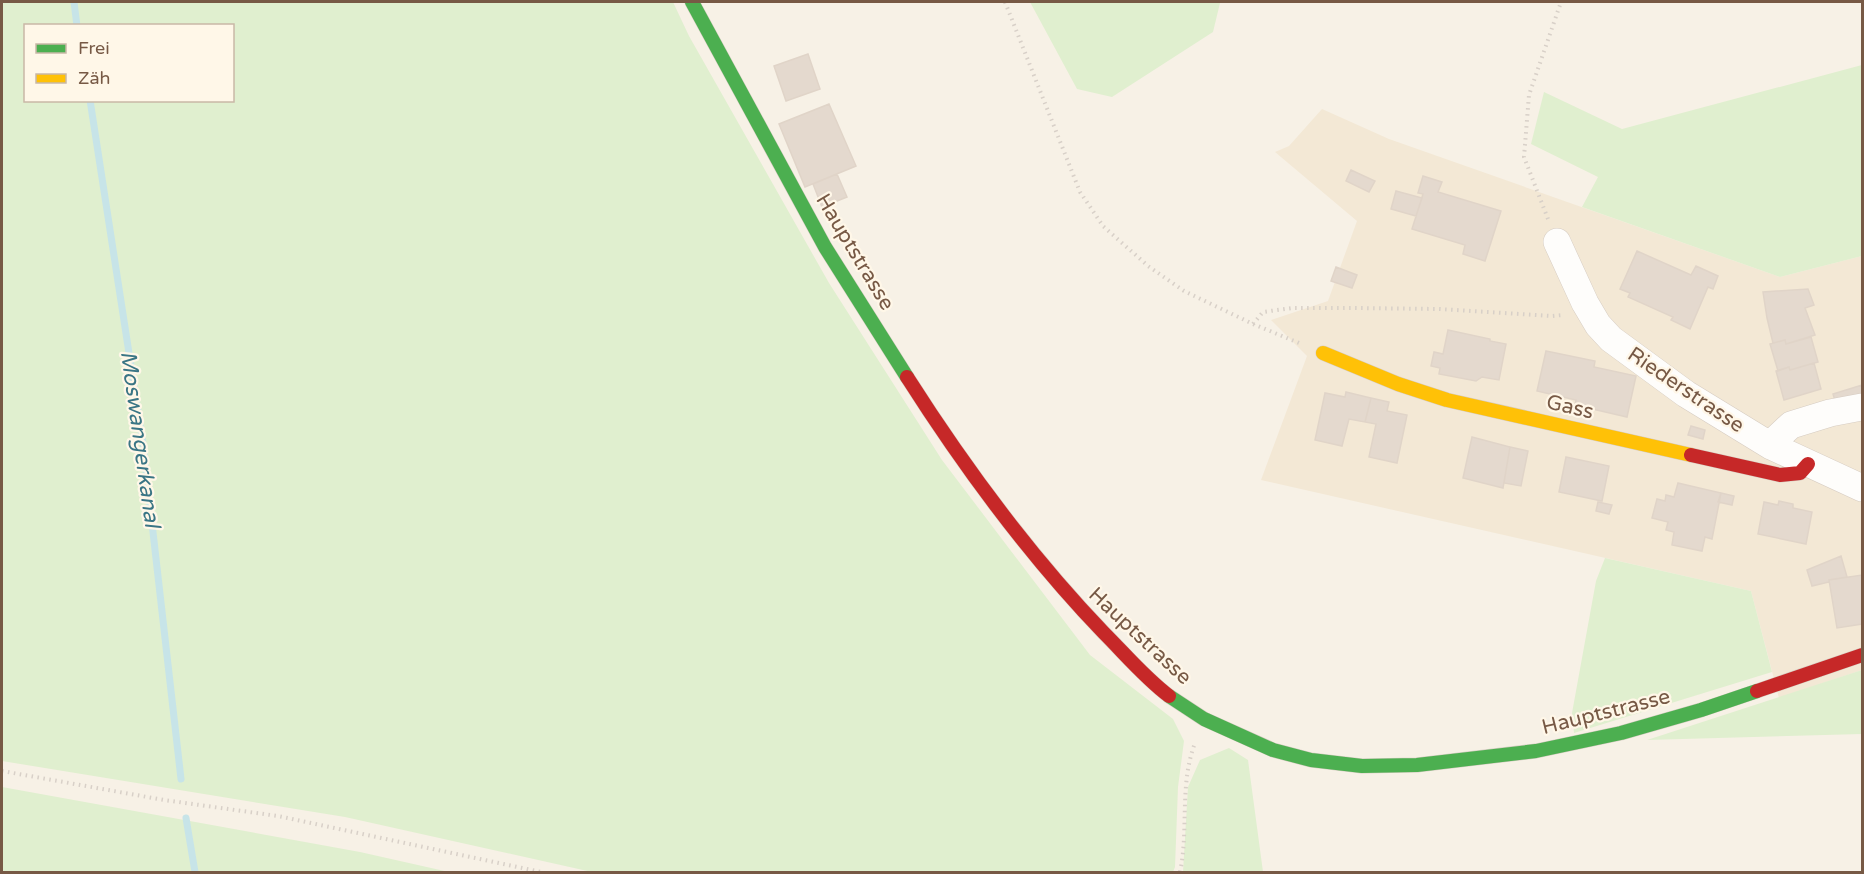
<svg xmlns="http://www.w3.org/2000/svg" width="1864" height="874" viewBox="0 0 1864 874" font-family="'Varela Round',sans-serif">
<rect width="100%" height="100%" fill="#f7f1e6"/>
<path fill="#f3e8d5" d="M 1322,109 L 1389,139 L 1780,277 L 1862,256 L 1862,670 L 1779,698 L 1751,591 L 1261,480 L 1307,356 L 1271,320 L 1328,301 L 1357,221 L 1275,152 L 1289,146 Z"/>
<path fill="#e0efcf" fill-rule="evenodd" d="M 2,2 L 673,2 L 689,36 L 829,283 L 942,460 L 1090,655 L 1173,719 L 1184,741 L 1178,787 L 1175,867 L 1173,872 L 592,872 L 345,817 L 2,761 ZM 26,26 L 232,26 L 232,100 L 26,100 Z
M 1030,2 L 1219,2 L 1220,3 L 1213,32 L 1112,97 L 1077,89 Z
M 1862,65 L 1862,256 L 1780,277 L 1582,207 L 1598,177 L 1531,144 L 1544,92 L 1622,129 Z
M 1605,558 L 1751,591 L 1772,672 L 1574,733 L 1572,713 L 1596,581 Z
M 1862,670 L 1862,734 L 1647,740 Z
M 1229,748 L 1248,760 L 1263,872 L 1183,872 L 1188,787 L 1200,760 Z
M 2,787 L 360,852 L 449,872 L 2,872 Z"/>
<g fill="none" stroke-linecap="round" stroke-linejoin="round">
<path stroke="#c7e4e8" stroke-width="7" d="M 74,2 L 77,26
M 90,100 L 143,444 L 181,779
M 186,818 L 195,872"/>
</g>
<path fill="#e4d9ce" stroke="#e0d4c8" stroke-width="1.5" d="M 808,54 L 820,89 L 786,101 L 774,66 Z
M 829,104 L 856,166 L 805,187 L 779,124 Z
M 1351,170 L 1375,181 L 1369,192 L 1346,181 Z
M 837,174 L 847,197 L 822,207 L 813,184 Z
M 1423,176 L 1442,182 L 1438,192 L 1501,211 L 1485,261 L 1463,254 L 1465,245 L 1412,229 L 1423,194 L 1418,193 Z
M 1396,191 L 1422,198 L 1416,216 L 1391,209 Z
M 1637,251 L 1691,275 L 1696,266 L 1718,276 L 1713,289 L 1708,287 L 1690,329 L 1671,320 L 1673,317 L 1628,297 L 1630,293 L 1620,289 Z
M 1336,267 L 1357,275 L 1352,288 L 1331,281 Z
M 1808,289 L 1814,305 L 1805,308 L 1815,335 L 1786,344 L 1785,340 L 1773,343 L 1767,318 L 1763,292 Z
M 1448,330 L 1490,339 L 1490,341 L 1506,344 L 1499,380 L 1482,377 L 1476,381 L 1439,374 L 1440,368 L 1431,366 L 1434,352 L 1443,354 Z
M 1811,337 L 1818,362 L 1790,370 L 1789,367 L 1778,371 L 1770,344 L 1785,340 L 1786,344 Z
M 1546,351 L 1595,361 L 1594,367 L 1636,376 L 1627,417 L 1575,405 L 1576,400 L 1537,391 Z
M 1814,363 L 1821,389 L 1784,400 L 1776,371 L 1789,367 L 1790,370 Z
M 1862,385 L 1862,396 L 1836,404 L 1833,394 Z
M 1346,392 L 1371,398 L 1365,422 L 1349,419 L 1342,446 L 1315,440 L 1325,393 L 1345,397 Z
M 1371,398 L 1389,402 L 1387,411 L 1407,415 L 1397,463 L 1369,457 L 1376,424 L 1365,422 Z
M 1691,426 L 1705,430 L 1703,439 L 1688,435 Z
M 1472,437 L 1510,447 L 1503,488 L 1463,478 Z
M 1510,447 L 1528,451 L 1521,486 L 1504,483 Z
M 1566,457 L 1609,466 L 1602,501 L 1559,492 Z
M 1678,483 L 1721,493 L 1712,539 L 1705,537 L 1702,551 L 1672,545 L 1674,532 L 1666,530 L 1668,522 L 1652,518 L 1657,499 L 1665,501 L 1666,495 L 1674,497 Z
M 1721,493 L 1734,496 L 1732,505 L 1718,502 Z
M 1779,501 L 1793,504 L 1793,508 L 1812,512 L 1806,544 L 1758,534 L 1764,502 L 1778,505 Z
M 1598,502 L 1612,505 L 1609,514 L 1596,511 Z
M 1841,556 L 1847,577 L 1829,580 L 1829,582 L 1812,586 L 1807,570 Z
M 1862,575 L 1862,624 L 1837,628 L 1829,580 Z"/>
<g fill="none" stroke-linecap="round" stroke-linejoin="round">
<defs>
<path id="street" d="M 1557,242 L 1585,303 L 1598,325 L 1611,339 L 1686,394 L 1771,446 L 1862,488
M 1771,446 L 1776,439 L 1791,425 L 1830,413 L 1862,407"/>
<path id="fast" d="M 692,2 L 825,247 L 907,377
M 1169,696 L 1204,719 L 1273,750 L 1311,760 L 1362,766 L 1417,765 L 1536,751 L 1621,733 L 1701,710 L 1757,691"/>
<path id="slow" d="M 1323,353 L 1398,384 L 1447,400 L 1691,455"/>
<path id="jam" d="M 907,377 C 965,468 1029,555 1104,633 C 1125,654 1145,678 1169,696
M 1691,455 L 1780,475 L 1800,473 L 1808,464
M 1757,691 L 1862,655"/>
</defs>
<use href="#street" stroke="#d6ccc2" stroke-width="28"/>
<use href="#fast" stroke="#d7cdc3" stroke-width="15"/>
<use href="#slow" stroke="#d7cdc3" stroke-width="15"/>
<use href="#jam" stroke="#d7cdc3" stroke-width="15"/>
<path stroke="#d8d0c8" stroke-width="4" stroke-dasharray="1.5 4.5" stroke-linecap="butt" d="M 1005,2 L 1080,192 L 1103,226 L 1148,266 L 1184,291 L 1253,324 L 1299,343
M 1548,219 L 1524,157 L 1529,95 L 1561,2
M 1253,324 L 1263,312 L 1292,308 L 1354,308 L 1439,309 L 1552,316 L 1563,315
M 2,771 L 164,800 L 278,816 L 541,872
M 1180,872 C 1189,830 1179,785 1195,743"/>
<use href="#street" stroke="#fefdfb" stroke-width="27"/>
<use href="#fast" stroke="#4caf50" stroke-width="14"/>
<use href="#slow" stroke="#ffc107" stroke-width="14"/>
<use href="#jam" stroke="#c62828" stroke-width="14"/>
</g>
<g text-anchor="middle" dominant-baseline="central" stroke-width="4.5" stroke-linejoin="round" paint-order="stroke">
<g font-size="21" fill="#775945" stroke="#fff7e8">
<text transform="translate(855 252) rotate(59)">Hauptstrasse</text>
<text transform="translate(1686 390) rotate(34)">Riederstrasse</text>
<text transform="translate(1570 407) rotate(13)">Gass</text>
<text transform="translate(1140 636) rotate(43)">Hauptstrasse</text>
<text transform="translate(1606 712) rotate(-14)">Hauptstrasse</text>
</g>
<g font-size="22" font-style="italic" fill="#3a7585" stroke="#fff7e8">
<text transform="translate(140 439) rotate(82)">Moswangerkanal</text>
</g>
</g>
<rect width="1864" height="874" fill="none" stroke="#775945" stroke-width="6"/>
<rect x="24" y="24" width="210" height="78" fill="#fff7e8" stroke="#c9b8a7" stroke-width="1.5"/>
<rect x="36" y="44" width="30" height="9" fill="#4caf50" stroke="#c9b8a7" stroke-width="1.5"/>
<text x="78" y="54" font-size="18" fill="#775945">Frei</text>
<rect x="36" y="74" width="30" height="9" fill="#ffc107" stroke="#c9b8a7" stroke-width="1.5"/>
<text x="78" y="84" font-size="18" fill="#775945">Zäh</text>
</svg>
